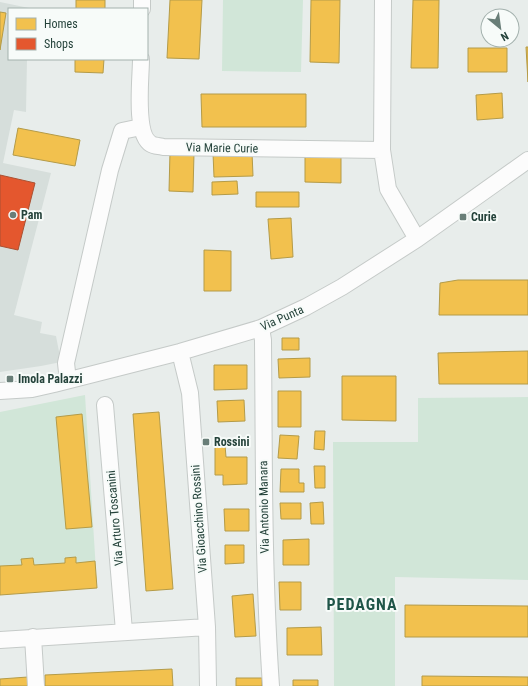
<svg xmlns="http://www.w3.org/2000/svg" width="528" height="686" viewBox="0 0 528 686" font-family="'Roboto Condensed',sans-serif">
<rect width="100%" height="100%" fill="#e8edeb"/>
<path fill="#d6dedb" d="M 0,2 L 29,8 L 9,9 L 9,59 L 27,59 L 26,112 L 14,110 L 3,163 L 51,173 L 14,315 L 42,322 L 40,333 L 56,336 L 61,362 L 41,366 L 0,372 Z"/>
<path fill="#d1e6d8" d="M 223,0 L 303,0 L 301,72 L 222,71 Z
M 85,395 L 96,571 L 0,578 L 0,412 Z
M 528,397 L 528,580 L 395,577 L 395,686 L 334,686 L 333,442 L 418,442 L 418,398 Z"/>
<path fill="#f2c14e" stroke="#b49b48" d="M 76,0 L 105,0 L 105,9 L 76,9 Z
M 170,0 L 202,0 L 199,59 L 167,58 Z
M 311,0 L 340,0 L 339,63 L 310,62 Z
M 413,0 L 439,0 L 438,68 L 411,68 Z
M 0,12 L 6,13 L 0,50 Z
M 526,47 L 528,47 L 528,82 Z
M 468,48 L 507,48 L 507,72 L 468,72 Z
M 75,59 L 104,59 L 103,73 L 75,72 Z
M 502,93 L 503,118 L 477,120 L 476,95 Z
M 201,94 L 306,94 L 306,127 L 202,127 Z
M 18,128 L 80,140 L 75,166 L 13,155 Z
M 170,152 L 194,153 L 193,192 L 169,191 Z
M 252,152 L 253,176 L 214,177 L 213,153 Z
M 305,154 L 341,155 L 341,183 L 305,182 Z
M 237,181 L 238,194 L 212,195 L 212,182 Z
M 256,192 L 299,192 L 299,207 L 256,207 Z
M 291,218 L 293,257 L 271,259 L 268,219 Z
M 204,250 L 231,251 L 231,291 L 204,291 Z
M 458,280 L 528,280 L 528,315 L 439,315 L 440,283 Z
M 282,338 L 299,338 L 299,350 L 282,350 Z
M 528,351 L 528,384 L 439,384 L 438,353 Z
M 310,358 L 310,377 L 279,378 L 278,359 Z
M 214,365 L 247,365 L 247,389 L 214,390 Z
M 342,376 L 396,376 L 396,421 L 342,420 Z
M 278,391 L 301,391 L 301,427 L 278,427 Z
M 244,400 L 245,421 L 218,422 L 217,401 Z
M 159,412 L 173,589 L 146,591 L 133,414 Z
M 82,414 L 92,527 L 66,529 L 56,417 Z
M 315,431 L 325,431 L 324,450 L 314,449 Z
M 280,435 L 299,436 L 297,459 L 278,458 Z
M 215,445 L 225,445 L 226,457 L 247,457 L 247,484 L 223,485 L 223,475 L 215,475 Z
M 314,466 L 325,466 L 325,488 L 315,488 Z
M 281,469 L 299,469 L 299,483 L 304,483 L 304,492 L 280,492 Z
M 323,502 L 324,524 L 311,524 L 310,503 Z
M 280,503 L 301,503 L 301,519 L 281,519 Z
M 224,509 L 249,509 L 249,531 L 225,531 Z
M 309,539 L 309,565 L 283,565 L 283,540 Z
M 225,545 L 244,545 L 244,563 L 225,564 Z
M 76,557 L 76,563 L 95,561 L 97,588 L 0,595 L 0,566 L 22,565 L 21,559 L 33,558 L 34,565 L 65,563 L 65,558 Z
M 279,582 L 301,582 L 301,610 L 280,610 Z
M 253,594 L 256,636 L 235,637 L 232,596 Z
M 405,605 L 528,606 L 528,637 L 405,637 Z
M 321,627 L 322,655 L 287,655 L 287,628 Z
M 172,669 L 173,686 L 45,686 L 45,675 Z
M 422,676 L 528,677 L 528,686 L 422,686 Z
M 28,677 L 28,686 L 0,686 L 0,679 Z
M 236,678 L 262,678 L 262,686 L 236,686 Z
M 293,680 L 318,680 L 318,686 L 293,686 Z"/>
<path fill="#e4572e" stroke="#aa5132" d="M 0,175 L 35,183 L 18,250 L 0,246 Z"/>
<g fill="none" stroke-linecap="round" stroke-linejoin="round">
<defs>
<path id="minor" d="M 142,9 L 142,0
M 141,59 C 141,78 134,134 151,144 C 154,146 160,146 163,147 L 382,150 L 388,189 L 417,239
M 382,150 L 383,0
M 261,328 L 263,340 C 264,455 263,571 271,686
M 180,352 L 190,393 L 207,627 L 208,686
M 67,372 L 66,363 L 110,170 L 122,131 L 141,127
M 0,391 L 32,389 L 54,384 L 180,352 L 261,328 L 306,307 L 342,287 L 417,239 L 528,160
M 105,405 L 124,631
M 33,637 L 36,686
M 0,640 L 207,627"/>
</defs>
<use href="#minor" stroke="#c5cac8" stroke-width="18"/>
<use href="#minor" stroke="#fcfcfc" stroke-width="16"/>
</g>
<g fill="#697e78" stroke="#f7fbf9" stroke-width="1.5">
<circle cx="13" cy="215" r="4"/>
<rect x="459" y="213" width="8" height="8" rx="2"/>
<rect x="6" y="375" width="8" height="8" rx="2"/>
<rect x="202" y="438" width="8" height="8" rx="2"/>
</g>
<g text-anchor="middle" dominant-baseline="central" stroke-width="4" stroke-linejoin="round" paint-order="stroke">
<g font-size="12" fill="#24423a" stroke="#f7fbf9">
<text transform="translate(222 148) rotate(1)">Via Marie Curie</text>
<text transform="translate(282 318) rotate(-24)">Via Punta</text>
<text transform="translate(264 507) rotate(-91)">Via Antonio Manara</text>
<text transform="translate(115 518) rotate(-95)">Via Arturo Toscanini</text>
<text transform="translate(199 519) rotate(-94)">Via Gioacchino Rossini</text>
</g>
<g font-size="12" font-weight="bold" fill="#24423a" stroke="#f7fbf9" text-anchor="start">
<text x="21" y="215">Pam</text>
<text x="471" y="217">Curie</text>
<text x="18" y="379">Imola Palazzi</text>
<text x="214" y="442">Rossini</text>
</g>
<g font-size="16" font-weight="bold" letter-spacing="1" fill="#1f5548" stroke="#f7fbf9">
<text x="362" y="604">PEDAGNA</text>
</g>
</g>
<rect x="8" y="8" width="140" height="52" fill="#f7fbf9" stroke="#a3b1ad"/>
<rect x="16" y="18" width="20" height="12" fill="#f2c14e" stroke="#a3b1ad"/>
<text x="44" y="28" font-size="12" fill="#24423a">Homes</text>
<rect x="16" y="38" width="20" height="12" fill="#e4572e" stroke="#a3b1ad"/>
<text x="44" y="48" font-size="12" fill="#24423a">Shops</text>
<g transform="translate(500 28) rotate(151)"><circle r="19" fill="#f7fbf9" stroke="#a3b1ad"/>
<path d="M0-3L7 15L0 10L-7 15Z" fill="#697e78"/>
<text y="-6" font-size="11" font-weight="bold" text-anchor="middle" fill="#24423a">N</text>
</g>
</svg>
